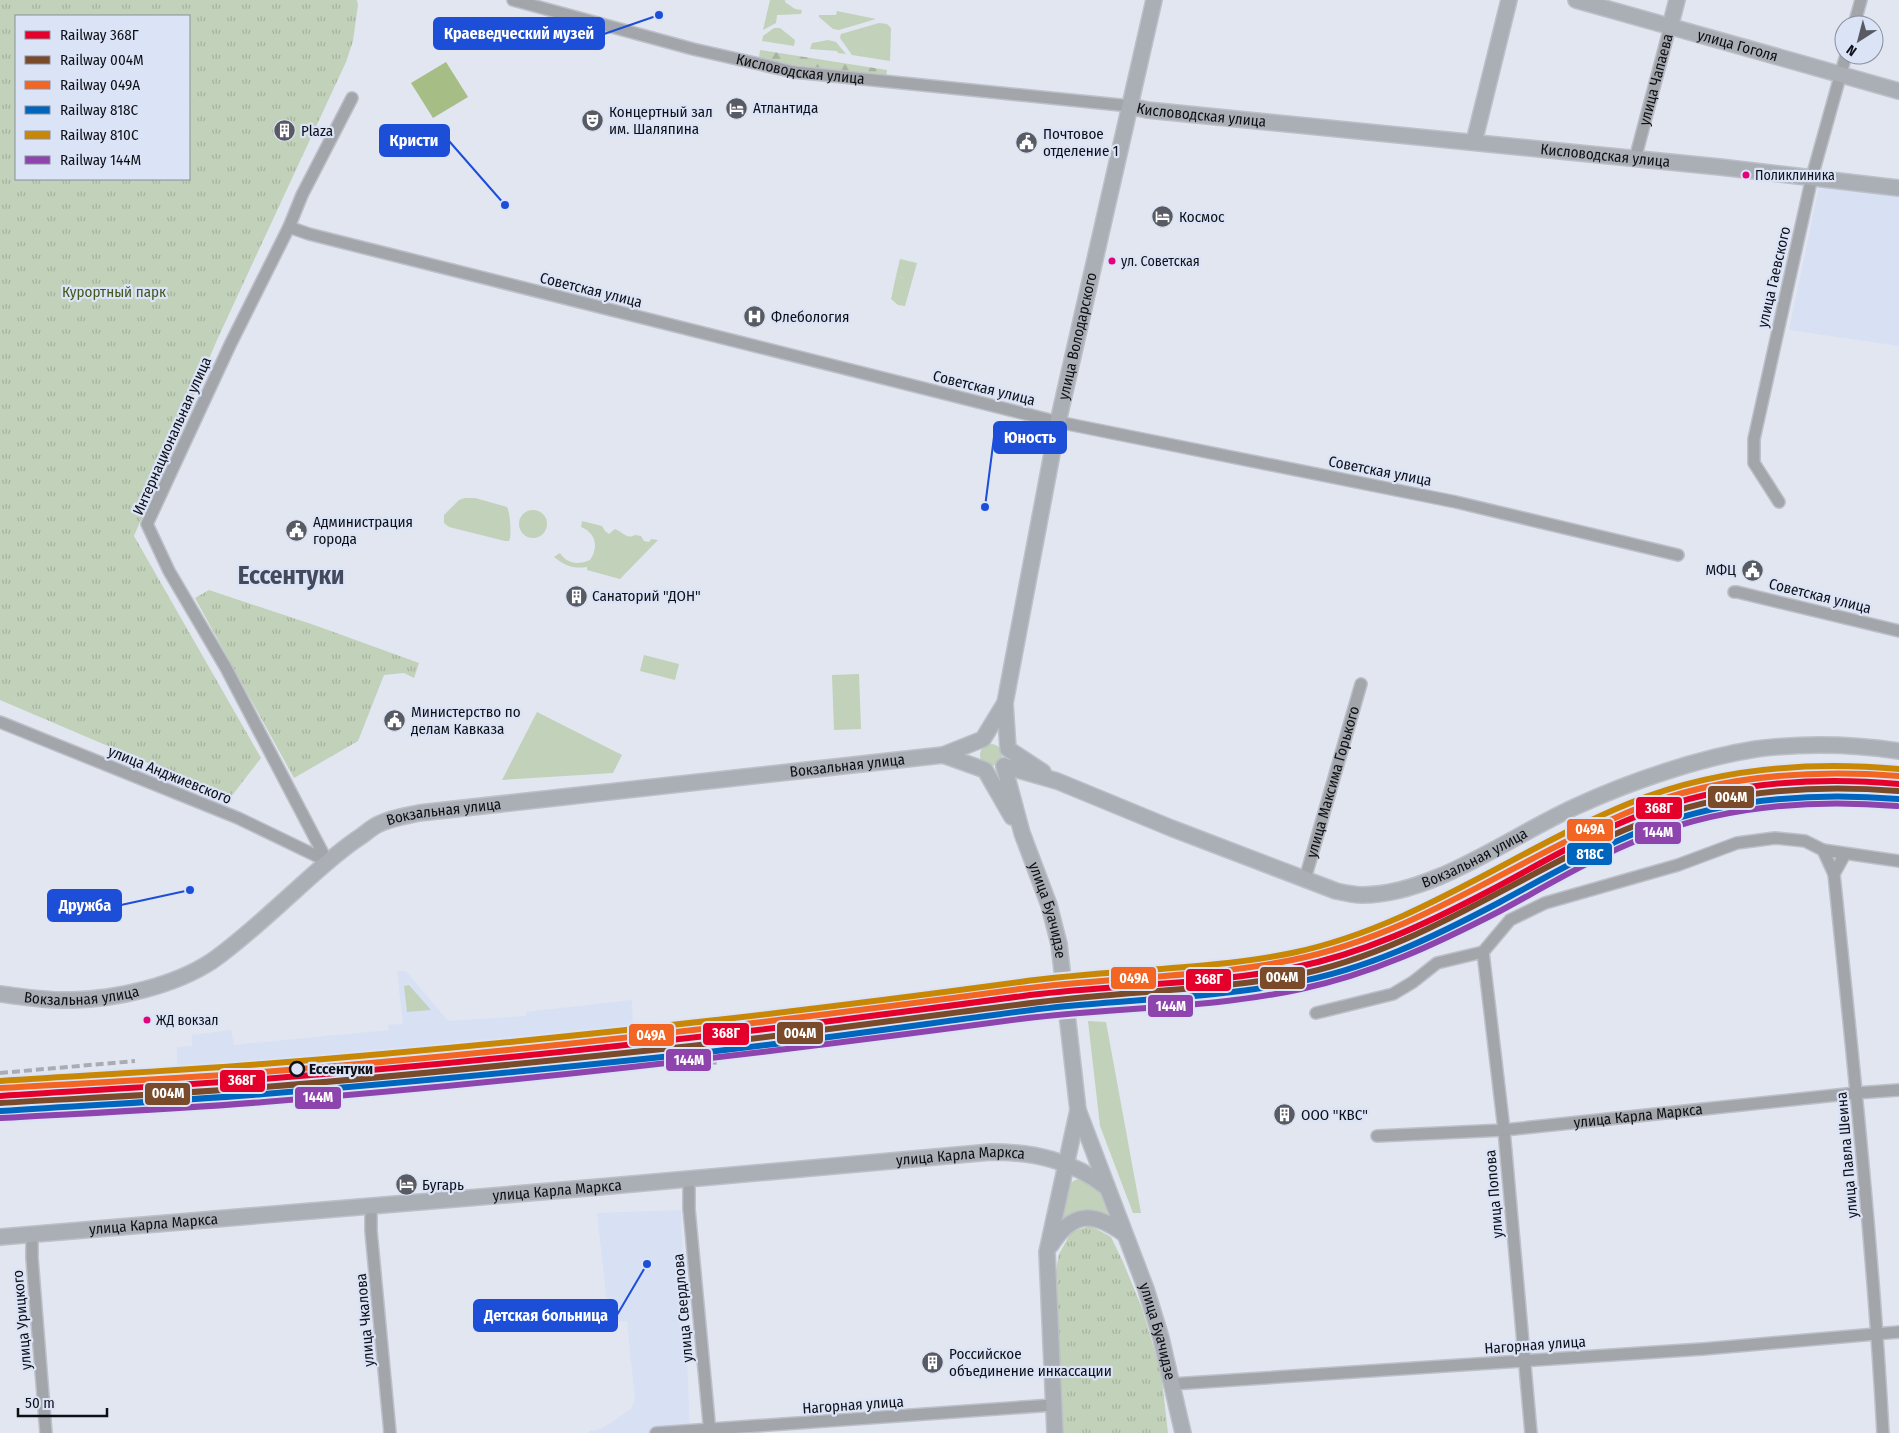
<svg xmlns="http://www.w3.org/2000/svg" width="1899" height="1433" viewBox="0 0 1899 1433" font-family="'Fira Sans Condensed',sans-serif">
<defs>
<pattern id="forest-firs" width="22" height="20" patternUnits="userSpaceOnUse" patternTransform="scale(1.25)"><rect width="22" height="20" fill="#c2d1b9"/><path d="M5 1l3.5 6h-7zM16 11l3.5 6h-7z" fill="#a6b29e"/></pattern>
<pattern id="park-tufts" width="24" height="20" patternUnits="userSpaceOnUse" patternTransform="scale(1.25)"><rect width="24" height="20" fill="#c2d1b9"/><path d="M3 7l-1-3M5 7V3M7 7l1-3M15 17l-1-3M17 17v-4M19 17l1-3" fill="none" stroke="#a6b29e"/></pattern>
</defs>
<rect width="100%" height="100%" fill="#e1e6f1"/>
<path fill="#d8e0f4" d="M 1819,187 L 1899,195 L 1899,346 L 1789,330 Z
M 397,971 L 406,971 L 448,1021 L 526,1016 L 526,1012 L 632,1000 L 634,1063 L 178,1100 L 177,1047 L 192,1046 L 192,1035 L 231,1030 L 234,1045 L 389,1030 L 388,1025 L 403,1024 Z
M 681,1210 L 690,1433 L 589,1433 L 589,1431 L 601,1429 L 606,1426 L 631,1409 L 635,1399 L 627,1321 L 609,1323 L 597,1213 Z"/>
<path fill="#c2d1b9" d="M 770,0 L 785,0 L 785,2 L 795,9 L 802,10 L 801,14 L 777,15 L 776,23 L 763,30 Z
M 837,11 L 876,19 L 839,30 L 833,29 L 819,17 L 819,15 L 836,15 Z
M 879,23 L 887,24 L 891,28 L 890,61 L 852,55 L 840,38 L 841,34 Z
M 774,28 L 780,28 L 795,40 L 794,46 L 762,41 L 763,36 Z
M 828,40 L 836,42 L 846,54 L 838,53 L 837,51 L 810,49 L 812,43 Z
M 896,276 L 912,281 L 905,306 L 898,305 L 891,299 Z
M 465,498 L 475,498 L 507,507 C 510,512 512,536 509,541 L 505,541 L 449,527 L 444,523 L 444,515 L 459,500 Z
M519 524a14 14 0 1 1 28 0a14 14 0 1 1-28 0Z
M 582,521 L 602,526 L 605,531 L 609,534 L 615,529 C 623,532 627,540 635,535 L 641,536 L 644,541 L 649,542 L 651,539 L 658,540 L 620,579 L 587,570 L 587,567 C 574,569 565,566 554,557 L 560,553 C 567,564 578,565 590,560 C 599,547 596,533 581,527 Z
M 644,655 L 679,664 L 675,680 L 640,671 Z
M 859,674 L 861,729 L 834,730 L 832,675 Z
M 537,712 L 622,755 L 613,773 L 502,780 Z
M980 755a11 11 0 1 1 22 0a11 11 0 1 1-22 0Z
M 409,985 L 431,1010 L 407,1012 L 404,986 Z
M 1088,1021 L 1106,1022 L 1141,1213 L 1133,1213 L 1100,1126 Z
M 1082,1178 L 1096,1183 L 1103,1197 L 1108,1216 C 1089,1211 1074,1207 1059,1223 L 1069,1184 L 1075,1180 Z"/>
<path fill="url(#forest-firs)" d="M 760,50 L 887,70 L 886,76 L 794,65 L 759,58 Z"/>
<path fill="url(#park-tufts)" fill-rule="evenodd" d="M 0,0 L 357,0 L 358,5 L 353,41 L 346,62 L 217,340 L 134,536 L 261,758 L 230,798 L 0,700 ZM 189,16 L 189,179 L 16,179 L 16,16 Z
M 900,259 L 917,263 L 912,281 L 896,276 Z
M 209,590 L 317,626 L 419,663 L 414,678 L 404,673 L 384,675 L 358,741 L 294,778 L 195,598 Z
M 1091,1226 L 1111,1237 L 1123,1262 L 1142,1308 L 1161,1372 L 1168,1433 L 1062,1433 L 1053,1288 L 1059,1254 L 1072,1231 Z"/>
<path fill="#a6bd86" d="M 446,62 L 468,97 L 433,118 L 411,83 Z"/>
<g fill="none" stroke-linecap="round" stroke-linejoin="round">
<defs>
<g id="street">
<path id="s1" d="M 513,0 L 693,49 L 794,72 L 1130,106"/>
<path d="M 1854,25 L 1861,0"/>
<path id="s2" d="M 1635,159 L 1670,27"/>
<path d="M 289,227 L 309,234 L 1058,422 L 1456,502 L 1678,555"/>
<path d="M 1779,502 L 1754,463 L 1754,439 L 1812,177 L 1846,55"/>
<path d="M 1734,592 L 1737,592 L 1899,631"/>
<path d="M 0,722 L 238,818 L 327,861"/>
<path d="M 1823,850 L 1834,874"/>
<path d="M 1845,854 L 1834,874 C 1853,1060 1873,1246 1883,1433"/>
<path d="M 327,861 L 226,668 L 169,571 L 147,524 L 230,345 L 289,227 L 302,195 L 352,98"/>
<path id="s3" d="M 1305,879 L 1361,684"/>
<path d="M 1483,952 L 1504,1130 L 1531,1433"/>
<path d="M 1316,1013 L 1393,994 L 1413,982 L 1437,963 L 1483,952 L 1510,920 L 1545,903 L 1678,865 L 1737,843 L 1775,838 L 1805,841 L 1823,850 L 1899,861"/>
<path id="s4" d="M 1377,1136 L 1504,1130 L 1856,1093 L 1899,1090"/>
<path d="M 689,1179 L 689,1209 L 710,1433"/>
<path d="M 371,1205 L 371,1231 L 390,1433"/>
<path d="M 32,1235 L 32,1258 L 46,1433"/>
<path d="M 1172,1384 L 1703,1349 L 1899,1332"/>
<path d="M 656,1433 L 1053,1405"/>
</g>
<g id="secondary">
<path id="s5" d="M 1576,0 L 1899,91"/>
<path d="M 1670,27 L 1677,0"/>
<path id="s6" d="M 1130,106 L 1147,110 L 1720,167 L 1899,188"/>
<path d="M 1474,142 L 1509,0"/>
<path d="M 943,755 L 985,770 L 1012,817"/>
<path id="s7" d="M 1004,766 L 1057,781 L 1171,828 L 1336,891 C 1345,893 1354,895 1362,895 C 1434,895 1512,835 1577,806 C 1629,782 1699,758 1756,749 C 1803,743 1852,744 1899,751"/>
<path id="s8" d="M 1004,766 L 1022,833 L 1049,905 L 1059,944 L 1078,1110 L 1146,1289 L 1161,1338 L 1183,1433"/>
<path id="s9" d="M 1043,772 L 1008,749 L 1005,703 L 1058,422 L 1154,0"/>
<path id="s10" d="M 0,994 C 24,997 48,1001 72,1000 C 117,999 174,986 212,961 C 242,940 269,914 296,890 C 317,871 337,852 360,837 C 366,833 372,827 379,824 C 391,818 405,816 419,813 L 943,755 L 983,739 L 1005,703"/>
<path id="s11" d="M 0,1237 L 599,1187 L 991,1152 C 1033,1152 1072,1160 1106,1187"/>
<path d="M 1051,1245 C 1072,1212 1092,1211 1123,1233"/>
<path d="M 1055,1433 L 1047,1252 L 1078,1110"/>
</g>
</defs>
<use href="#street" stroke="#bdc0c8" stroke-width="14"/>
<use href="#secondary" stroke="#bdc0c8" stroke-width="18"/>
<use href="#street" stroke="#a2a5a9" stroke-width="11"/>
<use href="#secondary" stroke="#aaaeb5" stroke-width="15"/>
<path stroke="#a9acb3" stroke-width="4" stroke-dasharray="8 4" stroke-linecap="butt" d="M 637,1056 L 719,1063
M 0,1073 L 135,1061"/>
<defs>
<path id="rail-1" d="M 0,1096 C 88,1090 176,1086 263,1079 C 520,1059 775,1030 1030,995 C 1117,984 1206,985 1292,968 C 1363,954 1428,923 1491,890 C 1540,864 1588,835 1640,815 C 1723,783 1811,776 1899,784"/>
<path id="rail-2" d="M 0,1103 C 88,1098 176,1094 264,1087 C 406,1076 549,1061 691,1046 C 808,1033 923,1016 1040,1002 C 1123,991 1209,991 1292,976 C 1420,951 1521,871 1639,824 C 1722,790 1810,784 1898,791"/>
<path id="rail-3" d="M 0,1088 C 88,1083 176,1079 263,1072 C 516,1052 769,1023 1020,989 C 1110,977 1203,978 1292,960 C 1416,935 1516,859 1631,811 C 1716,775 1808,769 1899,776"/>
<path id="rail-4" d="M 1,1111 C 89,1105 176,1101 264,1094 C 406,1083 549,1069 691,1054 C 808,1041 923,1024 1039,1009 C 1123,999 1208,999 1292,983 C 1366,970 1434,937 1500,902 C 1548,876 1597,848 1648,828 C 1729,798 1812,792 1898,799"/>
<path id="rail-5" d="M 0,1081 C 88,1075 176,1071 263,1064 C 516,1044 769,1016 1020,982 C 1110,969 1203,971 1292,953 C 1416,927 1515,850 1630,803 C 1716,768 1808,761 1899,769"/>
<path id="rail-6" d="M 1,1118 C 89,1113 177,1109 264,1102 C 517,1082 769,1053 1020,1019 C 1113,1007 1209,1009 1301,989 C 1372,974 1436,944 1500,911 C 1548,885 1596,856 1648,836 C 1728,805 1812,799 1897,806"/>
</defs>
<use href="#rail-1" stroke="#dbe3f7" stroke-width="10"/>
<use href="#rail-2" stroke="#dbe3f7" stroke-width="10"/>
<use href="#rail-3" stroke="#dbe3f7" stroke-width="10"/>
<use href="#rail-4" stroke="#dbe3f7" stroke-width="10"/>
<use href="#rail-5" stroke="#dbe3f7" stroke-width="10"/>
<use href="#rail-6" stroke="#dbe3f7" stroke-width="10"/>
<use href="#rail-1" stroke="#e4002b" stroke-width="6"/>
<use href="#rail-2" stroke="#7a4b2a" stroke-width="6"/>
<use href="#rail-3" stroke="#f26522" stroke-width="6"/>
<use href="#rail-4" stroke="#0065bd" stroke-width="6"/>
<use href="#rail-5" stroke="#c88805" stroke-width="6"/>
<use href="#rail-6" stroke="#8e44ad" stroke-width="6"/>
</g>
<defs>
<symbol id="hotel-disc" viewBox="-11 -11 22 22"><circle r="9.5" fill="#585b63" stroke="#dbe3f7"/><path d="M-6-4.5h1.5V1H6V5H4.5V3h-9V5H-6ZM-4 0a1.8 1.8 0 1 1 3.6 0ZM.5 0V-2.5h3Q6-2.5 6 0Z" fill="#fff"/></symbol>
<symbol id="theatre-disc" viewBox="-11 -11 22 22"><circle r="9.5" fill="#585b63" stroke="#dbe3f7"/><path d="M-5-5.5Q0-4 5-5.5V0Q5 5 0 6Q-5 5-5 0ZM-3.3-2.5H-1v1.5H-3.3ZM1-2.5H3.3v1.5H1ZM-2.8 1Q0 5.5 2.8 1Z" fill="#fff"/></symbol>
<symbol id="building-disc" viewBox="-11 -11 22 22"><circle r="9.5" fill="#585b63" stroke="#dbe3f7"/><path d="M-4-6H4V6H1V3H-1V6H-4ZM-2.5-4.3h1.7v1.8h-1.7ZM.8-4.3h1.7v1.8H.8ZM-2.5-1h1.7V.8h-1.7ZM.8-1h1.7V.8H.8Z" fill="#fff"/></symbol>
<symbol id="civic-disc" viewBox="-11 -11 22 22"><circle r="9.5" fill="#585b63" stroke="#dbe3f7"/><path d="M-.6-6.5H3V-4.5H.6V-3L4-1V1h2V6H-6V1h2V-1L-.6-3ZM-1.2 2.5V6h2.4V2.5Z" fill="#fff"/></symbol>
<symbol id="hospital-disc" viewBox="-11 -11 22 22"><circle r="9.5" fill="#585b63" stroke="#dbe3f7"/><path d="M-5-5h3v3.5h4V-5h3V5h-3V1.5h-4V5h-3Z" fill="#fff"/></symbol>
</defs>
<g fill-rule="evenodd">
<use href="#hotel-disc" x="724" y="96" width="25" height="25"/>
<use href="#theatre-disc" x="580" y="108" width="25" height="25"/>
<use href="#building-disc" x="272" y="118" width="25" height="25"/>
<use href="#civic-disc" x="1014" y="130" width="25" height="25"/>
<use href="#hotel-disc" x="1150" y="204" width="25" height="25"/>
<use href="#hospital-disc" x="742" y="304" width="25" height="25"/>
<use href="#civic-disc" x="284" y="518" width="25" height="25"/>
<use href="#civic-disc" x="1740" y="558" width="25" height="25"/>
<use href="#building-disc" x="564" y="584" width="25" height="25"/>
<use href="#civic-disc" x="382" y="708" width="25" height="25"/>
<use href="#building-disc" x="1272" y="1102" width="25" height="25"/>
<use href="#hotel-disc" x="394" y="1172" width="25" height="25"/>
<use href="#building-disc" x="920" y="1350" width="25" height="25"/>
</g>
<g fill="#e5007d" stroke="#dbe3f7" stroke-width="2">
<circle cx="1746" cy="175" r="4.5"/>
<circle cx="1112" cy="261" r="4.5"/>
<circle cx="147" cy="1020" r="4.5"/>
</g>
<circle fill="#dbe3f7" stroke="#0e1017" stroke-width="2.5" cx="297" cy="1069" r="7"/>
<g text-anchor="middle" dominant-baseline="central" stroke-width="4.5" stroke-linejoin="round" paint-order="stroke">
<g font-size="14" fill="#0e1017" stroke="#dbe3f7" text-anchor="start">
<text x="1755" y="175">Поликлиника</text>
<text x="1121" y="261">ул. Советская</text>
<text x="156" y="1020">ЖД вокзал</text>
</g>
<g font-size="15" fill="#0e1017" stroke="#dbe3f7">
<text stroke="none"><textPath href="#s5" startOffset="168">улица Гоголя</textPath></text>
<text stroke="none"><textPath href="#s1" startOffset="296">Кисловодская улица</textPath></text>
<text stroke="none"><textPath href="#s2" startOffset="82">улица Чапаева</textPath></text>
<text stroke="none"><textPath href="#s6" startOffset="72">Кисловодская улица</textPath></text>
<text stroke="none"><textPath href="#s6" startOffset="478">Кисловодская улица</textPath></text>
<text transform="translate(1774 277) rotate(-77)">улица Гаевского</text>
<text transform="translate(591 290) rotate(14)">Советская улица</text>
<text stroke="none"><textPath href="#s9" startOffset="462">улица Володарского</textPath></text>
<text transform="translate(984 388) rotate(14)">Советская улица</text>
<text transform="translate(172 436) rotate(-66)">Интернациональная улица</text>
<text transform="translate(1380 471) rotate(11)">Советская улица</text>
<text transform="translate(1820 596) rotate(14)">Советская улица</text>
<text stroke="none"><textPath href="#s10" startOffset="908">Вокзальная улица</textPath></text>
<text transform="translate(170 775) rotate(22)">улица Анджиевского</text>
<text stroke="none"><textPath href="#s3" startOffset="101">улица Максима Горького</textPath></text>
<text stroke="none"><textPath href="#s10" startOffset="502">Вокзальная улица</textPath></text>
<text stroke="none"><textPath href="#s7" startOffset="501">Вокзальная улица</textPath></text>
<text stroke="none"><textPath href="#s8" startOffset="151">улица Буачидзе</textPath></text>
<text stroke="none"><textPath href="#s10" startOffset="82">Вокзальная улица</textPath></text>
<text stroke="none"><textPath href="#s4" startOffset="262">улица Карла Маркса</textPath></text>
<text transform="translate(1847 1155) rotate(-95)">улица Павла Шеина</text>
<text stroke="none"><textPath href="#s11" startOffset="964">улица Карла Маркса</textPath></text>
<text stroke="none"><textPath href="#s11" startOffset="559">улица Карла Маркса</textPath></text>
<text transform="translate(1494 1194) rotate(-95)">улица Попова</text>
<text stroke="none"><textPath href="#s11" startOffset="154">улица Карла Маркса</textPath></text>
<text transform="translate(683 1308) rotate(-95)">улица Свердлова</text>
<text transform="translate(22 1320) rotate(-95)">улица Урицкого</text>
<text transform="translate(365 1320) rotate(-95)">улица Чкалова</text>
<text stroke="none"><textPath href="#s8" startOffset="589">улица Буачидзе</textPath></text>
<text transform="translate(1535 1345) rotate(-4)">Нагорная улица</text>
<text transform="translate(853 1405) rotate(-4)">Нагорная улица</text>
</g>
<g font-size="15" fill="#0e1017" stroke="#dbe3f7" text-anchor="start">
<text x="753" y="108">Атлантида</text>
<text x="609" y="112">Концертный зал<tspan x="609" dy="17">им. Шаляпина</tspan></text>
<text x="301" y="131">Plaza</text>
<text x="1043" y="134">Почтовое<tspan x="1043" dy="17">отделение 1</tspan></text>
<text x="1179" y="217">Космос</text>
<text x="771" y="317">Флебология</text>
<text x="313" y="522">Администрация<tspan x="313" dy="17">города</tspan></text>
<text x="1736" y="570" text-anchor="end">МФЦ</text>
<text x="592" y="596">Санаторий "ДОН"</text>
<text x="411" y="712">Министерство по<tspan x="411" dy="17">делам Кавказа</tspan></text>
<text x="1301" y="1115">ООО "КВС"</text>
<text x="422" y="1185">Бугарь</text>
<text x="949" y="1354">Российское<tspan x="949" dy="17">объединение инкассации</tspan></text>
</g>
<g font-size="15" fill="#43581d" stroke="#dbe3f7">
<text x="114" y="292">Курортный парк</text>
</g>
<g font-size="15" font-weight="bold" fill="#0e1017" stroke="#dbe3f7" text-anchor="start">
<text x="309" y="1069">Ессентуки</text>
</g>
<g font-size="25" font-weight="bold" fill="#444a5b" stroke="#dbe3f7">
<text x="291" y="576">Ессентуки</text>
</g>
</g>
<path fill="none" stroke="#1d4ed8" stroke-width="2" d="M659 15L604 34M505 205L449 141M985 507L994 437M190 890L121 905M647 1264L617 1315"/>
<g fill="#1d4ed8" stroke="#dbe3f7" stroke-width="2">
<circle cx="659" cy="15" r="5"/>
<circle cx="505" cy="205" r="5"/>
<circle cx="985" cy="507" r="5"/>
<circle cx="190" cy="890" r="5"/>
<circle cx="647" cy="1264" r="5"/>
</g>
<g fill="#1d4ed8" stroke="#1d4ed8" stroke-width="2">
<rect x="434" y="18" width="170" height="31" rx="5"/>
<rect x="380" y="125" width="69" height="31" rx="5"/>
<rect x="994" y="422" width="72" height="31" rx="5"/>
<rect x="48" y="890" width="73" height="31" rx="5"/>
<rect x="474" y="1300" width="143" height="31" rx="5"/>
</g>
<g font-size="16" text-anchor="middle" font-weight="bold" fill="#fff">
<text x="519" y="39">Краеведческий музей</text>
<text x="414" y="146">Кристи</text>
<text x="1030" y="443">Юность</text>
<text x="85" y="911">Дружба</text>
<text x="546" y="1321">Детская больница</text>
</g>
<g stroke="#dbe3f7" stroke-width="2">
<rect x="1707" y="785" width="48" height="24" rx="5" fill="#7a4b2a"/>
<rect x="1635" y="796" width="48" height="24" rx="5" fill="#e4002b"/>
<rect x="1566" y="818" width="48" height="24" rx="5" fill="#f26522"/>
<rect x="1634" y="821" width="48" height="24" rx="5" fill="#8e44ad"/>
<rect x="1566" y="842" width="47" height="24" rx="5" fill="#0065bd"/>
<rect x="1259" y="966" width="47" height="24" rx="5" fill="#7a4b2a"/>
<rect x="1110" y="966" width="47" height="24" rx="5" fill="#f26522"/>
<rect x="1185" y="968" width="47" height="24" rx="5" fill="#e4002b"/>
<rect x="1147" y="994" width="47" height="24" rx="5" fill="#8e44ad"/>
<rect x="776" y="1021" width="48" height="24" rx="5" fill="#7a4b2a"/>
<rect x="702" y="1022" width="48" height="24" rx="5" fill="#e4002b"/>
<rect x="628" y="1023" width="47" height="24" rx="5" fill="#f26522"/>
<rect x="665" y="1048" width="47" height="24" rx="5" fill="#8e44ad"/>
<rect x="219" y="1069" width="47" height="24" rx="5" fill="#e4002b"/>
<rect x="144" y="1082" width="47" height="24" rx="5" fill="#7a4b2a"/>
<rect x="294" y="1086" width="48" height="24" rx="5" fill="#8e44ad"/>
</g>
<g font-size="14" text-anchor="middle" font-weight="bold" fill="#fff">
<text x="1731" y="802">004М</text>
<text x="1659" y="813">368Г</text>
<text x="1590" y="834">049А</text>
<text x="1658" y="837">144М</text>
<text x="1590" y="859">818С</text>
<text x="1282" y="982">004М</text>
<text x="1134" y="983">049А</text>
<text x="1209" y="984">368Г</text>
<text x="1171" y="1011">144М</text>
<text x="800" y="1038">004М</text>
<text x="726" y="1038">368Г</text>
<text x="651" y="1040">049А</text>
<text x="689" y="1065">144М</text>
<text x="242" y="1085">368Г</text>
<text x="168" y="1098">004М</text>
<text x="318" y="1102">144М</text>
</g>
<rect x="15" y="15" width="175" height="165" fill="#dbe3f7" stroke="#898f9d"/>
<rect x="25" y="31" width="25" height="8" fill="#e4002b" stroke="#898f9d"/>
<text x="60" y="40" font-size="15" fill="#0e1017">Railway 368Г</text>
<rect x="25" y="56" width="25" height="8" fill="#7a4b2a" stroke="#898f9d"/>
<text x="60" y="65" font-size="15" fill="#0e1017">Railway 004М</text>
<rect x="25" y="81" width="25" height="8" fill="#f26522" stroke="#898f9d"/>
<text x="60" y="90" font-size="15" fill="#0e1017">Railway 049А</text>
<rect x="25" y="106" width="25" height="8" fill="#0065bd" stroke="#898f9d"/>
<text x="60" y="115" font-size="15" fill="#0e1017">Railway 818С</text>
<rect x="25" y="131" width="25" height="8" fill="#c88805" stroke="#898f9d"/>
<text x="60" y="140" font-size="15" fill="#0e1017">Railway 810С</text>
<rect x="25" y="156" width="25" height="8" fill="#8e44ad" stroke="#898f9d"/>
<text x="60" y="165" font-size="15" fill="#0e1017">Railway 144М</text>
<g transform="translate(1859 40) rotate(216)"><circle r="24" fill="#dbe3f7" stroke="#898f9d"/>
<path d="M0-4L9 19L0 12L-9 19Z" fill="#585b63"/>
<text y="-8" font-size="14" font-weight="bold" text-anchor="middle" fill="#0e1017">N</text>
</g>
<path d="M18 1408v8h89v-8" fill="none" stroke="#0e1017" stroke-width="2.5"/>
<text x="25" y="1408" font-size="15" fill="#0e1017" stroke="#dbe3f7" stroke-width="4" paint-order="stroke">50 m</text>
</svg>
